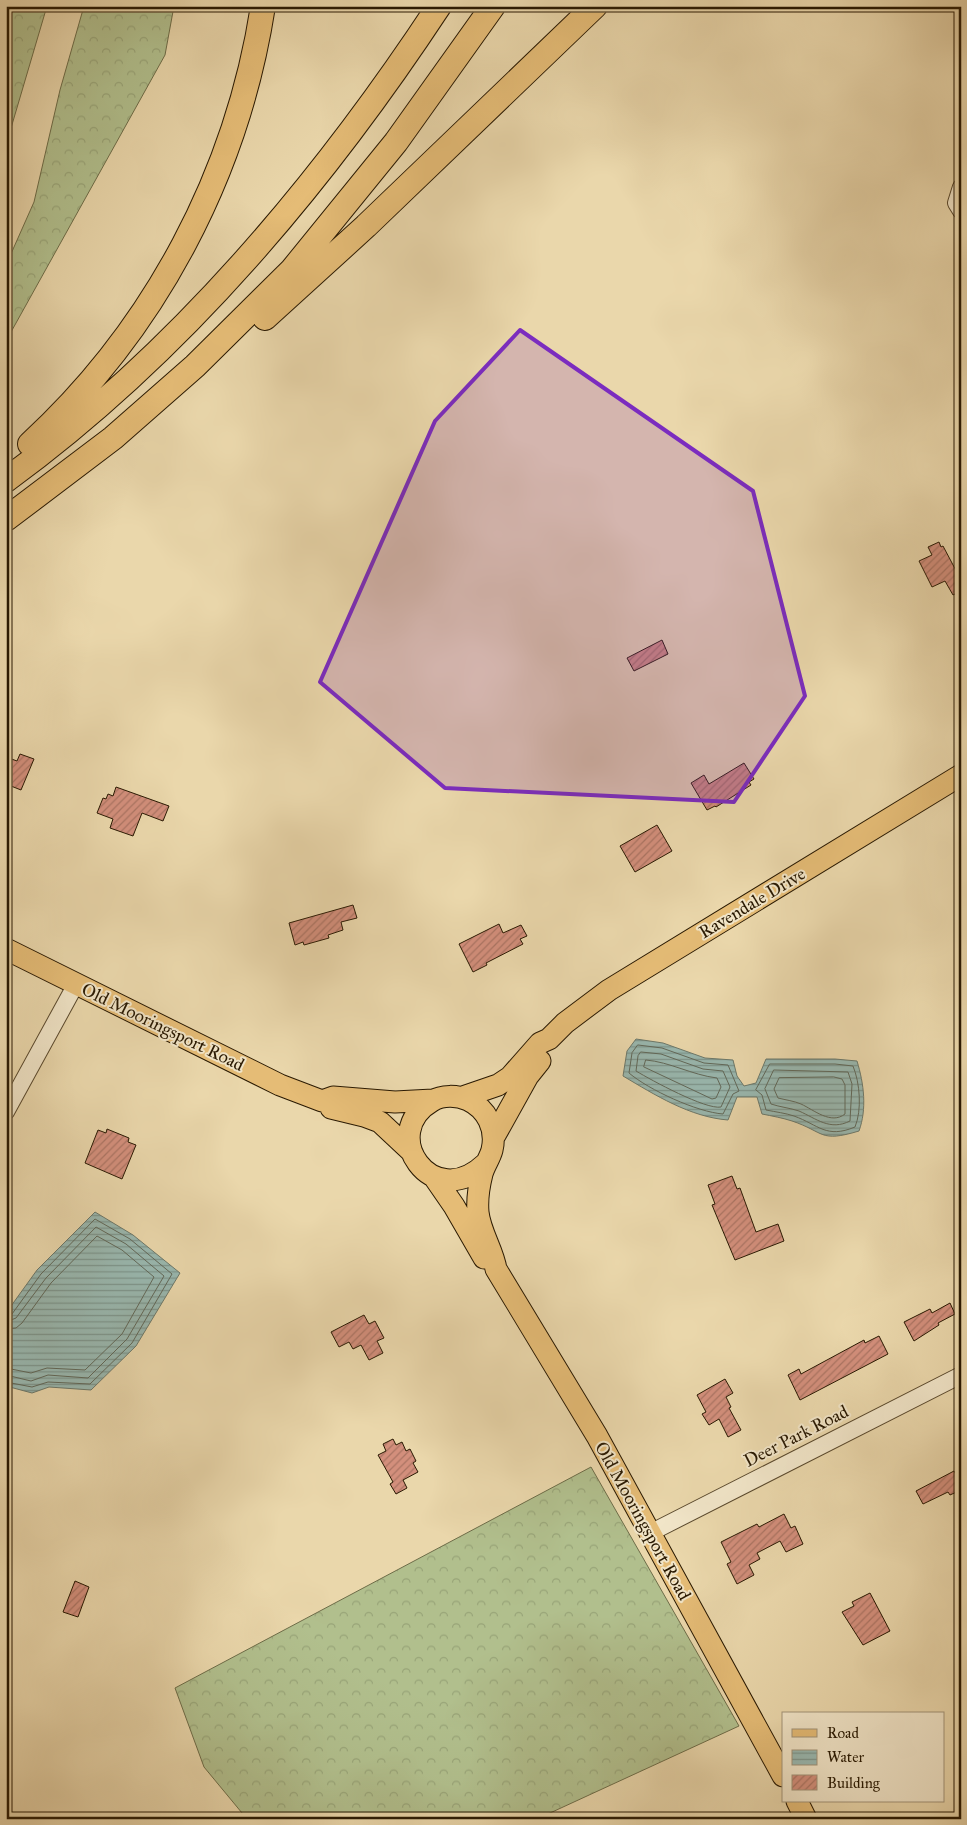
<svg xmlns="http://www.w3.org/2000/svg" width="967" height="1825" viewBox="0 0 967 1825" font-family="'IM FELL Great Primer',serif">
<defs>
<pattern id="forest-crowns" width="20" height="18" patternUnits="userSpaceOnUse" patternTransform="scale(1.25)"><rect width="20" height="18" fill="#b1bf8d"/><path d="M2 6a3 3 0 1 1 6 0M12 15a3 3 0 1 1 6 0" fill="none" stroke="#98a478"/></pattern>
<pattern id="water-rules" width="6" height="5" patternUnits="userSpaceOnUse" patternTransform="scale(1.25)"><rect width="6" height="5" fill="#99b8b0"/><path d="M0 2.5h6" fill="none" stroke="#7d958d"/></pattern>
<pattern id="building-hatch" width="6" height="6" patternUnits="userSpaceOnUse" patternTransform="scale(1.25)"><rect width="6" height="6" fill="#d38f7c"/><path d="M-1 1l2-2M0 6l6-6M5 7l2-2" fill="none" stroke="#ab7463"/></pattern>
</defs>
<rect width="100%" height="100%" fill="#ead7ab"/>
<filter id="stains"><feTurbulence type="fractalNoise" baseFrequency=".004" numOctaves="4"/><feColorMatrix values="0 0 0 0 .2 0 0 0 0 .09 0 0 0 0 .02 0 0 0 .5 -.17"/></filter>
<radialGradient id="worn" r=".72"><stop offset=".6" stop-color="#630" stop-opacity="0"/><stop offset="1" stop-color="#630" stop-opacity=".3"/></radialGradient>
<path fill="url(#forest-crowns)" stroke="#6d6c48" d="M 6,6 L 47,6 L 6,145 Z
M 84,6 L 174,6 L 165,55 L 6,341 L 6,265 L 34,202 L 60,90 Z
M 591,1467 L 739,1726 L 537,1819 L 247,1819 L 204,1767 L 175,1688 Z"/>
<path fill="url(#water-rules)" stroke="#6c786a" d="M 636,1039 L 663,1043 L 705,1058 L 733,1060 L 737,1076 L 744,1086 L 756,1083 L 766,1059 L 835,1059 L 857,1061 C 864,1084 867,1109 859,1131 C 819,1143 825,1132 792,1121 C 783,1118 772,1116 762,1114 L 757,1097 L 737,1097 L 728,1120 C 690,1117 655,1095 623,1076 L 627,1051 Z
M 95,1212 L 133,1235 L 180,1273 L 136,1346 L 91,1390 L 49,1387 L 32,1393 L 6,1386 L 6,1313 L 37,1270 Z"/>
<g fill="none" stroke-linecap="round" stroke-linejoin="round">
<path stroke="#616859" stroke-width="1" d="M 638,1045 L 662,1048 L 704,1063 L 728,1065 L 739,1091 L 733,1094 L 723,1114 C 697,1112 649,1090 629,1073 L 632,1053 Z
M 641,1052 L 661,1054 L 703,1069 L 723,1071 L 730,1087 L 721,1107 C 706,1110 651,1080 636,1071 L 638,1056 Z
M 646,1060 C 670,1062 692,1075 717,1078 L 721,1087 L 716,1098 L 712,1099 L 644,1067 Z
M 770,1064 L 835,1064 L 853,1066 C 860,1083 862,1110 855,1127 C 826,1139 819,1125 794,1116 C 785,1113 776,1112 766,1110 L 762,1095 L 756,1090 Z
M 774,1070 L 848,1072 L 852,1084 L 850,1121 C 830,1131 817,1119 799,1111 C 790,1108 780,1107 771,1104 L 765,1089 Z
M 834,1077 L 842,1079 L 845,1085 L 845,1114 C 831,1125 814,1110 801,1104 C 794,1101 786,1100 778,1098 L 774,1089 L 779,1078 Z
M 6,1315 L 12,1314 L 41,1274 L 95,1219 L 130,1239 L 172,1274 L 132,1343 L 90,1384 L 48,1382 L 32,1387 L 6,1382
M 6,1322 L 16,1318 L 46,1278 L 96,1227 L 126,1244 L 164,1276 L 127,1339 L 88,1378 L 48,1375 L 31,1381 L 6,1375
M 6,1329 L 16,1328 L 22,1323 L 51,1283 L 97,1236 L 122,1250 L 154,1277 L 122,1334 L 85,1370 L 47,1368 L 31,1373 L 6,1368"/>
</g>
<path fill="url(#building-hatch)" stroke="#291902" d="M 939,542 L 941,547 L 943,546 L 961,580 L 961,591 L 953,595 L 945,581 L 932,587 L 919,561 L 932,555 L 928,547 Z
M 662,640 L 668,654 L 634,671 L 627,658 Z
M 20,754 L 34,759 L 21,790 L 6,784 L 6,757 L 17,761 Z
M 744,763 L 754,779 L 749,782 L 751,785 L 716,807 L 715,806 L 707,810 L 691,783 L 704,775 L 709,784 Z
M 116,787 L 169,806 L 163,821 L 142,813 L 133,836 L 110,828 L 113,819 L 97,813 L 103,798 L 106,799 L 108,794 L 113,796 Z
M 657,825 L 672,851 L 635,872 L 620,846 Z
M 353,905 L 357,918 L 341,922 L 343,930 L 328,935 L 329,938 L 304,945 L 303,942 L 295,945 L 289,923 Z
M 499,924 L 503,933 L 521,925 L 527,936 L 520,939 L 523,944 L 486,963 L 487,965 L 473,972 L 459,944 Z
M 107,1129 L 129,1138 L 128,1142 L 136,1145 L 122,1179 L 85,1163 L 98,1130 L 106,1133 Z
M 732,1176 L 737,1189 L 740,1188 L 756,1232 L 778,1224 L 784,1241 L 735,1260 L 712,1205 L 715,1204 L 708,1185 Z
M 950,1303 L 955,1314 L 938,1323 L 939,1325 L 914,1341 L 904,1322 L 930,1309 L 932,1313 Z
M 364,1315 L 369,1324 L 375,1321 L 384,1338 L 377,1341 L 383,1353 L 369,1360 L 361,1345 L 353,1349 L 349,1342 L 339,1347 L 331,1332 Z
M 879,1336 L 888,1354 L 800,1400 L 788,1375 L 799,1369 L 801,1374 L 864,1340 L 865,1343 Z
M 725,1379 L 733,1393 L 726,1397 L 731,1407 L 729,1408 L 741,1430 L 728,1437 L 719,1419 L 709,1425 L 702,1414 L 706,1412 L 697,1395 Z
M 393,1439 L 396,1445 L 402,1442 L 406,1451 L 410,1449 L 416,1461 L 413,1463 L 418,1472 L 403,1480 L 407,1488 L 396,1494 L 390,1484 L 393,1482 L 378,1455 L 386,1451 L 383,1444 Z
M 954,1471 L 961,1484 L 961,1490 L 950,1495 L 948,1492 L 923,1504 L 916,1491 Z
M 784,1514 L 791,1528 L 795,1526 L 803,1544 L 786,1552 L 780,1541 L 757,1553 L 760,1559 L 749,1565 L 754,1575 L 737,1584 L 727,1564 L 731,1562 L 721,1542 L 757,1524 L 759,1527 Z
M 75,1581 L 89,1587 L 78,1617 L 63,1612 Z
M 870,1593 L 890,1631 L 863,1645 L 842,1612 L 854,1606 L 852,1602 Z"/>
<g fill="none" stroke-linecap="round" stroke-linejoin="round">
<defs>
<path id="minor" d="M 961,187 L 956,203 L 961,211
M 6,1112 L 76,984
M 650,1533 L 961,1375"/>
<path id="major" d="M 6,949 L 280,1085 L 322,1101 L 333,1097 L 395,1102 L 433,1100
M 463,1097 L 498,1085 L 510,1077 L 540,1043 L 549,1039 L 565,1023 L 609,990 L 961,775
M 331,1108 L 364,1116 L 380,1122 L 411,1151
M 494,1137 L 528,1076 L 540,1061
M 485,1164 C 432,1214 377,1133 432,1101 C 442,1095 457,1095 468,1100 C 487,1109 497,1129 492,1150 C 490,1158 484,1166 482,1174 C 479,1186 477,1200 478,1212 C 480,1232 493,1250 496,1269 L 597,1436 L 783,1776
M 434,1177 L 454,1206 L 484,1258
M 797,1801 L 806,1819"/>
<path id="highway" d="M 265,318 L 366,226 L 595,6
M 30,444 C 155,329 237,174 263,6
M 6,480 C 180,353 321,185 439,6
M 6,519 L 113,438 L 195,366 L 292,270 L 396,142 L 493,6"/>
</defs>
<use href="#minor" stroke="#59482c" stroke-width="18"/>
<use href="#major" stroke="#291902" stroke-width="23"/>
<use href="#highway" stroke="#291902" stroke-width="26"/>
<use href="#minor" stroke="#f1e5c8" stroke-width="16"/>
<use href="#major" stroke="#e5bc76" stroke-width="21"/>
<use href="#highway" stroke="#e5bc76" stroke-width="24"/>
</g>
<path fill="#7b2cbf" fill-opacity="0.2" stroke="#7b2cbf" stroke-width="4" stroke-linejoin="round" d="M 520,330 L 753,491 L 805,696 L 734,802 L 445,788 L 320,682 L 435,421 Z"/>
<g text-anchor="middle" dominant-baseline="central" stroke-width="4" stroke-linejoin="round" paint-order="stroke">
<g font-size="18" fill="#291902" stroke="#f1e5c8">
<text transform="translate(752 903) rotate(-31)">Ravendale Drive</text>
<text transform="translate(163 1027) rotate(26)">Old Mooringsport Road</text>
<text transform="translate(796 1436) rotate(-27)">Deer Park Road</text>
<text transform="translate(643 1521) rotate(61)">Old Mooringsport Road</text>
</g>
</g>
<rect width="967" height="1825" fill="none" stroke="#ead7ab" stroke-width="25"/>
<rect x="8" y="8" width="952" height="1810" fill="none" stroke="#291902" stroke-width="2.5"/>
<rect x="12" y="12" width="942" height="1800" fill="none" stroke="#291902"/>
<rect x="782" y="1712" width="162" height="90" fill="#f1e5c8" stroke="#a19379"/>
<rect x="792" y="1729" width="25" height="8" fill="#e5bc76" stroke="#a19379"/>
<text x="827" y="1738" font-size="15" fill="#291902">Road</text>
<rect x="792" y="1750" width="25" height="15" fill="url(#water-rules)" stroke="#a19379"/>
<text x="827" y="1762" font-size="15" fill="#291902">Water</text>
<rect x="792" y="1775" width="25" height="15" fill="url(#building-hatch)" stroke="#a19379"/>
<text x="827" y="1788" font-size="15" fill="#291902">Building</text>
<rect width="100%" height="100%" filter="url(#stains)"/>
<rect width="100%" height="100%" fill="url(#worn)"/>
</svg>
